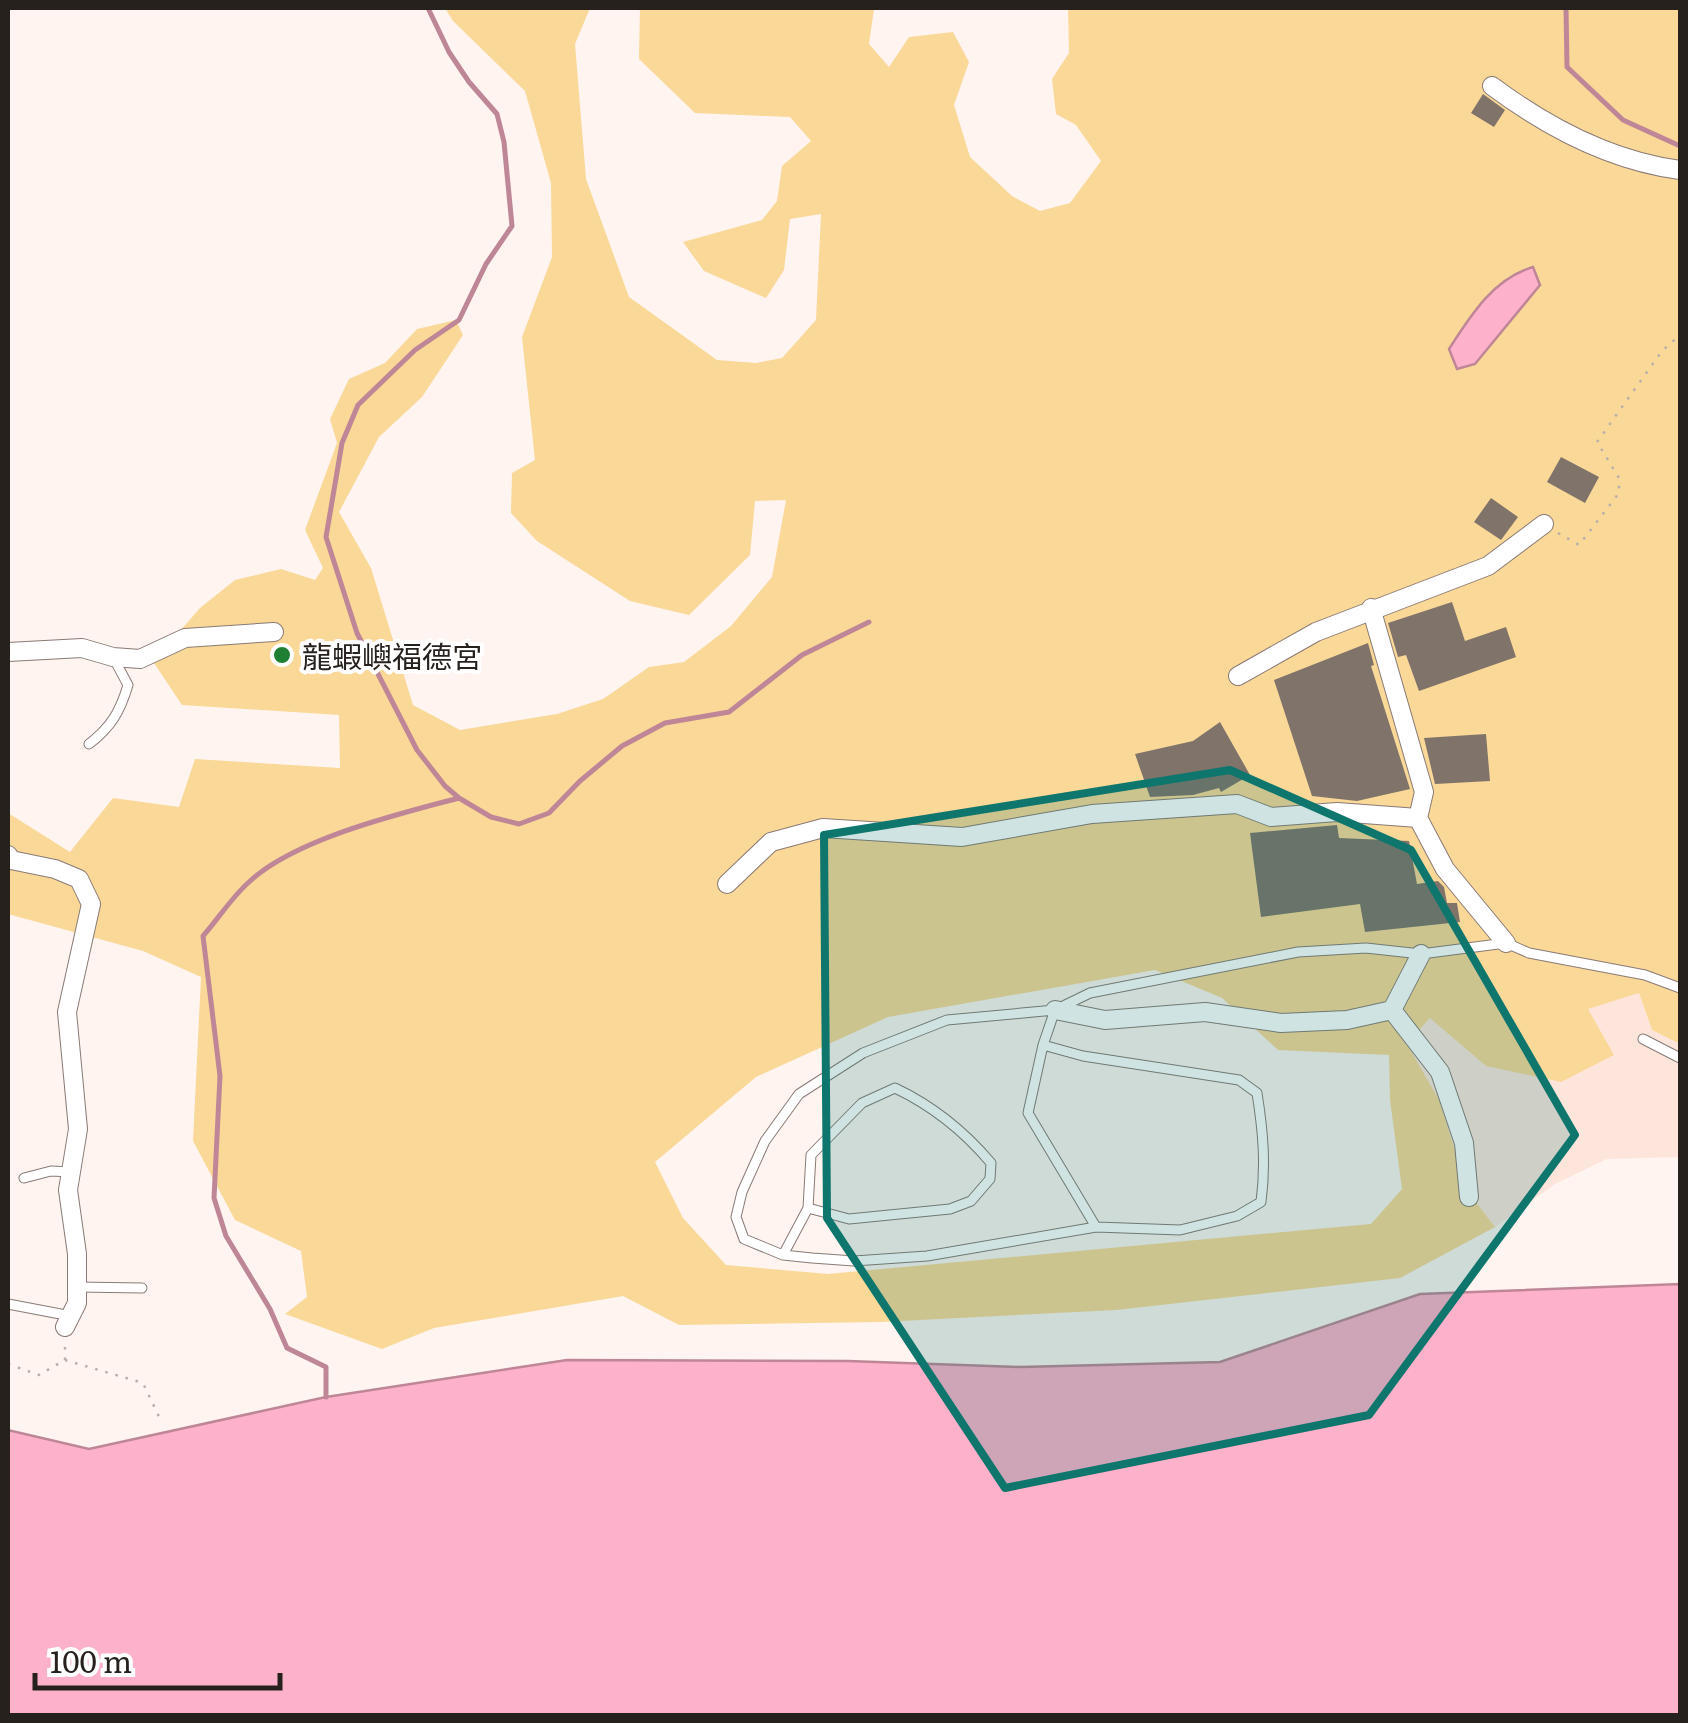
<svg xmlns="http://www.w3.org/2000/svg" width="1688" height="1723" viewBox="0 0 1688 1723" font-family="Literata,'Noto Sans TC',serif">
<rect width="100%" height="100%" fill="#fff4f0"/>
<path fill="#fee5dc" d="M 1639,993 L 1652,1030 L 1680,1044 L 1680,1157 L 1607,1159 L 1555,1184 L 1495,1227 L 1468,1192 L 1407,1044 L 1431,1018 L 1486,1066 L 1587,1009 Z"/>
<path fill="#fad898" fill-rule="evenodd" d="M 445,8 L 590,8 L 575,44 L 586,179 L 629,297 L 717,360 L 756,363 L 782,358 L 816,320 L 821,214 L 790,219 L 784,270 L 766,298 L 704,271 L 683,242 L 762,220 L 777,201 L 782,166 L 811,141 L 790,117 L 695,113 L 639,59 L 640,8 L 871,8 L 874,9 L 869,44 L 889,67 L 909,37 L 953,32 L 969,62 L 954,105 L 970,157 L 1012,196 L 1040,211 L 1070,203 L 1101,161 L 1076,125 L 1056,114 L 1052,79 L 1069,53 L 1068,8 L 1680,8 L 1680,1044 L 1652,1030 L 1639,993 L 1588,1009 L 1614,1055 L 1561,1082 L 1486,1066 L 1430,1018 L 1407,1044 L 1439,1100 L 1468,1192 L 1495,1227 L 1400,1278 L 1116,1310 L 881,1322 L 679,1325 L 623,1296 L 434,1328 L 382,1349 L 285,1314 L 307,1297 L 301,1251 L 235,1220 L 193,1141 L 201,977 L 143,951 L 8,914 L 8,813 L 70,852 L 113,798 L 179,807 L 195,759 L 340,768 L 339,715 L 182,705 L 148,654 L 179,632 L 200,608 L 235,580 L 281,569 L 315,580 L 323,568 L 305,530 L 337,443 L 330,419 L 349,379 L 385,363 L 417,329 L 456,320 L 463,335 L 422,397 L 379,437 L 339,512 L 371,568 L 413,705 L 460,730 L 557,714 L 603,699 L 649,667 L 684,662 L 731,626 L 772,577 L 786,500 L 755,501 L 750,555 L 689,615 L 630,601 L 537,541 L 511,513 L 512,473 L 535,460 L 522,337 L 552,257 L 551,183 L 525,91 L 453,21 ZM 1155,970 L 1222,998 L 1278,1050 L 1389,1055 L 1390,1100 L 1402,1189 L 1371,1224 L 828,1274 L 726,1265 L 683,1218 L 655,1162 L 756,1077 L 888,1017 Z"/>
<path fill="#feb1ca" stroke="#be8696" stroke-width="2.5" d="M 1533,267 L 1540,285 L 1475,364 L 1457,369 L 1449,349 C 1471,315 1493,279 1533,267 Z
M 1680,1284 L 1680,1715 L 8,1715 L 8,1430 L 89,1449 L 326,1397 L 567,1360 L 848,1361 L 1021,1367 L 1220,1362 L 1420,1294 Z"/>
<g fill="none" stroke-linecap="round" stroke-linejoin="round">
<path stroke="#be8696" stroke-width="5" d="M 428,8 L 449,52 L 469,82 L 497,114 L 504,142 L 512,226 L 486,264 L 459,320 L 415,350 L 358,405 L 342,443 L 326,537 L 357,633 L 417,750 L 445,786 L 459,798
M 1566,8 L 1567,67 L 1623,120 L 1680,146
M 326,1397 L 326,1367 L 287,1348 L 270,1309 L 226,1236 L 214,1198 L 220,1076 L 203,936 C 218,919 232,897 249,882 C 295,839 398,814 459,798 L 491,817 L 519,824 L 549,813 L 580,781 L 622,746 L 665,723 L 729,712 L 802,655 L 869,622"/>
</g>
<path fill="#7f736a" d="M 1483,94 L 1505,110 L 1494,127 L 1471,113 Z
M 1561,457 L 1599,477 L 1585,503 L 1547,482 Z
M 1491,498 L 1518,517 L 1501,540 L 1474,522 Z
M 1452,602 L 1465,641 L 1506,627 L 1516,657 L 1419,691 L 1406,655 L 1398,657 L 1388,623 Z
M 1368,643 L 1374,665 L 1371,666 L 1410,789 L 1357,801 L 1312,796 L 1274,680 Z
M 1220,722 L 1250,775 L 1221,792 L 1219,788 L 1193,795 L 1150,797 L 1135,754 L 1193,741 Z
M 1486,734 L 1490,781 L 1435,784 L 1424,738 Z
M 1337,825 L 1339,838 L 1409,841 L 1417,884 L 1438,881 L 1444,887 L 1447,903 L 1457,903 L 1460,922 L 1365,932 L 1360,904 L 1261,917 L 1250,833 Z"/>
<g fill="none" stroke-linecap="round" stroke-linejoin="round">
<defs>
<path id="service" d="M 89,744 C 111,727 120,712 128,685 L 113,657
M 1055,1010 L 1043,1045 L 1083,1056 L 1239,1080 L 1257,1093 C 1263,1131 1266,1164 1261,1202 L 1237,1216 L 1180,1230 L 1096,1227 L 927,1256 L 854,1261 L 812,1258 L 783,1255 L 744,1239 L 736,1217 L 742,1192 L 765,1141 L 799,1094 L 863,1053 L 947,1020 L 1055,1010 L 1090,993 L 1298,952 L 1366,948 L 1421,954 L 1506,943 L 1529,953 L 1645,975 L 1680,988
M 1643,1039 L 1680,1058
M 1043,1045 L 1028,1113 L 1096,1227
M 24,1178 L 51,1171 L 71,1172
M 783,1255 L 808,1208 L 849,1219 L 950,1209 L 971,1201 L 990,1179 L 991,1163 C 964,1131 933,1106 895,1088 L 862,1103 L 811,1155 L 808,1208
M 77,1287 L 142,1288
M 8,1304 L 71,1316"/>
<path id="minor" d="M 1492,86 C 1547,127 1611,161 1680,170
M 1371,608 L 1424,792 L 1418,818 L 1445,869 L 1506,943
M 8,652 L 82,648 L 113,657 L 140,659 L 185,638 L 274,632
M 1238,676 L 1316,632 L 1488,566 L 1544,524
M 8,855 L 11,860 L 55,869 L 79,879 L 91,904 L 67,1012 L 78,1129 L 68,1190 L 77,1254 L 77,1303 L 65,1327
M 727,884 L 771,842 L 823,828 L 962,837 L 1092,814 L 1237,804 L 1271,817 L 1337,812 L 1418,818
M 1421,954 L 1392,1010 L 1440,1072 L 1464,1143 L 1469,1197
M 1055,1010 L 1105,1020 L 1205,1012 L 1281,1023 L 1347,1020 L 1392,1010"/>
</defs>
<use href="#service" stroke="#897a75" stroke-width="11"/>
<use href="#minor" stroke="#897a75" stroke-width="20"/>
<path stroke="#b8afab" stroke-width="2.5" stroke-dasharray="2.5 8" stroke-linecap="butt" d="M 1558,533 L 1579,545 L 1619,493 L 1619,478 L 1597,442 L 1662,351 L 1680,335
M 65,1360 L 143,1383 L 161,1421
M 8,1364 L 39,1375 L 65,1360 L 65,1345"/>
<use href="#service" stroke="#fff" stroke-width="9"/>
<use href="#minor" stroke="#fff" stroke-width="18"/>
</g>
<path fill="#0f766e" fill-opacity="0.2" stroke="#0f766e" stroke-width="8" stroke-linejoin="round" d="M 1230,770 L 1411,850 L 1575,1135 L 1369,1415 L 1005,1488 L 827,1218 L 824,835 Z"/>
<circle fill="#1f8033" stroke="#fff" stroke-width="4" cx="282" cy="655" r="10"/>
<g text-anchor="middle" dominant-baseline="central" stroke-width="8" stroke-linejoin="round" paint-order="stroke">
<g font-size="30" fill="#27211e" stroke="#fff" text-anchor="start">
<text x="302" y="655">龍蝦嶼福德宮</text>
</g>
</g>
<rect width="1688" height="1723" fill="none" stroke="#27211e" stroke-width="20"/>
<path d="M35 1673v15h245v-15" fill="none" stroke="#27211e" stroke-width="5"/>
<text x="50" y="1673" font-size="30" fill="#27211e" stroke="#ffffff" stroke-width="8" paint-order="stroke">100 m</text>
</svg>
